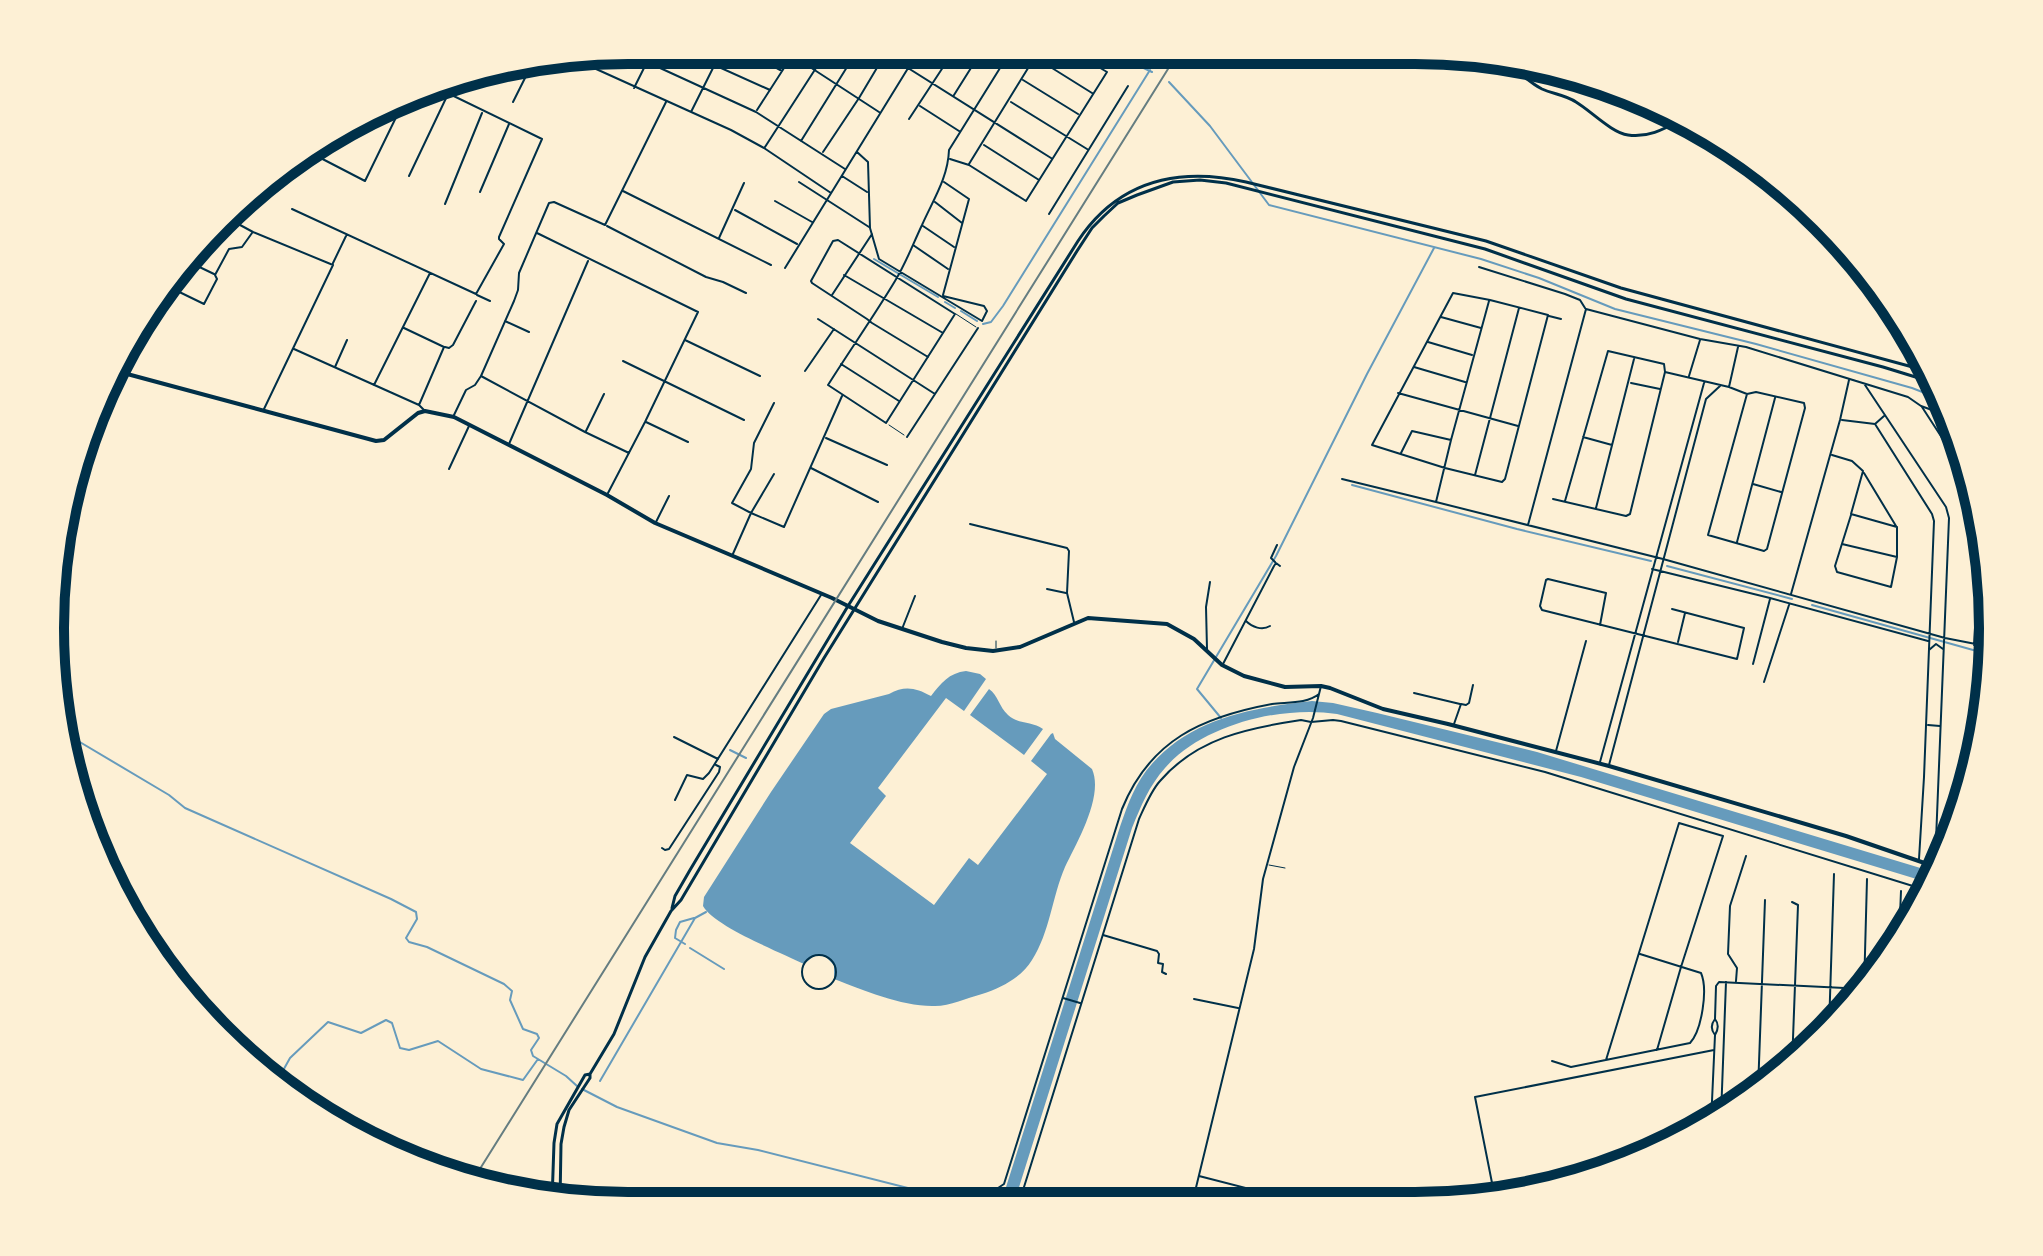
<svg xmlns="http://www.w3.org/2000/svg" width="2043" height="1256" viewBox="0 0 2043 1256" font-family="Karla,sans-serif">
<rect width="100%" height="100%" fill="#fdf0d5"/>
<path fill="#669bbc" d="M 966,671 L 980,674 L 986,679 L 964,711 L 946,698 L 878,788 L 886,796 L 850,843 L 934,905 L 969,858 L 978,865 L 1047,774 L 1031,761 L 1051,734 L 1053,733 L 1055,739 L 1092,769 C 1104,796 1077,842 1065,867 C 1052,897 1050,932 1032,960 C 1022,977 1001,988 982,994 C 967,998 950,1006 935,1006 C 903,1007 863,990 834,979 L 834,965 L 825,956 L 814,956 L 804,964 C 780,952 715,927 703,906 L 704,897 L 771,792 L 824,714 L 831,709 L 889,694 C 905,685 916,688 931,696 C 941,683 949,673 966,671 Z
M 989,689 C 998,695 999,707 1008,715 C 1019,725 1032,721 1043,729 L 1024,755 L 970,715 Z
M 1312,701 L 1333,703 L 1377,713 L 1537,752 L 1937,873 L 1933,884 L 1581,777 L 1337,714 C 1282,705 1202,725 1165,768 C 1149,786 1141,806 1132,828 L 1014,1203 L 1001,1203 L 1118,833 C 1125,812 1132,790 1146,771 C 1186,719 1250,708 1312,701 Z"/>
<g fill="none" stroke-linecap="round" stroke-linejoin="round">
<path stroke="#669bbc" stroke-width="2" d="M 1112,53 L 1152,72
M 1169,82 L 1210,126 L 1269,205 L 1481,259 L 1539,278 L 1615,309 L 1756,344 L 1912,388 L 1943,400
M 874,259 L 938,297
M 945,302 L 955,308
M 961,311 L 977,321
M 983,324 L 991,322 L 1003,306 L 1150,70
M 1352,485 L 1517,529 L 1651,561
M 1667,566 L 1792,599
M 1812,605 L 1991,655
M 1221,718 L 1197,689 L 1276,556 L 1367,374 L 1434,248
M 68,735 L 169,795 L 185,808 L 391,899 L 416,912 L 417,919 L 406,938 L 409,942 L 427,947 L 504,984 L 512,991 L 510,1000 L 523,1029 L 537,1034 L 539,1038 L 531,1050 L 533,1056 L 566,1076 L 577,1086
M 730,750 L 746,758
M 685,944 L 675,938 L 676,930 L 680,922 L 694,918
M 690,948 L 724,969
M 600,1081 L 695,918 L 706,912
M 275,1085 L 290,1058 L 328,1022 L 361,1033 L 386,1020 L 392,1023 L 400,1048 L 409,1050 L 438,1041 L 481,1069 L 523,1080 L 538,1059
M 582,1089 L 617,1107 L 717,1143 L 758,1150 L 967,1203
M 993,1203 L 1003,1200"/>
<path stroke="#003049" stroke-width="1" d="M 956,314 L 976,327
M 889,425 L 904,435
M 996,641 L 996,648
M 1269,865 L 1285,868"/>
<path stroke="#003049" stroke-width="2" d="M802 972a17 17 0 1 1 34 0a17 17 0 1 1-34 0Z"/>
<path stroke="#003049" stroke-width="2" d="M 681,50 L 770,90
M 762,51 L 759,56 L 760,59 L 782,71
M 881,51 L 1051,158
M 1120,53 L 1142,63
M 793,56 L 879,112
M 1036,58 L 1092,93
M 574,59 L 731,130 L 764,148 L 831,193
M 1143,61 L 1148,53
M 647,62 L 756,112 L 845,169
M 1525,75 L 1531,66
M 1023,80 L 1078,114
M 634,88 L 653,50
M 441,89 L 446,80
M 954,95 L 981,52
M 513,102 L 531,66
M 1011,102 L 1087,149
M 920,106 L 959,131
M 757,110 L 795,51
M 691,112 L 713,68
M 909,119 L 953,52
M 801,141 L 857,51
M 984,145 L 1039,180
M 765,147 L 827,51
M 309,152 L 365,181 L 404,101
M 823,152 L 859,98 L 887,51
M 857,152 L 868,162 L 870,228 L 879,259 L 982,321 L 987,311 L 984,306 L 943,296
M 950,159 L 969,165 L 1026,201 L 1107,72 L 1075,53
M 969,164 L 1038,52
M 409,176 L 448,94
M 842,176 L 867,192
M 799,182 L 869,227
M 623,191 L 771,265
M 480,192 L 509,124
M 775,201 L 812,222
M 935,202 L 962,223
M 445,204 L 482,113
M 292,209 L 476,294 L 504,244 L 499,239 L 499,237 L 542,139 L 433,86
M 735,210 L 797,244
M 1049,214 L 1128,86
M 229,219 L 253,232 L 333,265 L 264,409
M 607,226 L 706,277 L 723,282 L 746,293
M 923,226 L 954,247
M 537,233 L 698,312 L 645,422 L 608,493
M 719,238 L 744,183
M 913,245 L 948,269
M 189,262 L 214,274
M 333,263 L 346,236
M 1479,267 L 1565,294 L 1580,300 L 1585,308
M 785,268 L 918,52
M 844,275 L 943,333
M 167,286 L 204,304 L 217,279 L 215,275 L 229,249 L 242,247 L 252,233
M 1453,293 L 1490,300 L 1548,315 L 1505,479 L 1502,482 L 1445,468 L 1372,445 Z
M 477,295 L 490,301
M 832,295 L 872,234
M 943,295 L 969,199 L 944,182
M 1549,316 L 1561,319
M 1441,317 L 1481,328
M 818,319 L 935,394
M 505,321 L 529,332
M 404,328 L 444,347 L 419,405
M 685,340 L 760,376
M 1428,342 L 1472,355
M 445,347 L 449,348 L 453,345 L 476,301
M 294,349 L 419,405 L 425,411
M 928,357 L 872,323 L 867,319 L 812,283 L 811,281 L 833,241 L 838,240 L 955,314 L 886,423 L 828,385 C 850,350 874,316 895,281 C 906,263 913,244 922,225 C 933,200 948,178 949,150 L 1010,52
M 623,361 L 744,420
M 841,364 L 899,401
M 335,367 L 347,340
M 1414,367 L 1465,382
M 805,371 L 834,329
M 1665,372 L 1729,387 L 1747,394 L 1756,392 L 1804,403 L 1805,408 L 1767,549 L 1764,551 L 1708,535 L 1747,394
M 481,376 L 514,301 L 518,290 L 519,273 L 549,203 L 554,202 L 605,225 L 666,102
M 1689,376 L 1700,340
M 1631,383 L 1660,389
M 374,385 L 430,273
M 1865,385 L 1946,507 L 1949,518 L 1935,865
M 1729,387 L 1738,347
M 1398,393 L 1518,426
M 774,403 L 754,443 L 751,469 L 732,503 L 751,513 L 774,474
M 1922,407 L 1972,484
M 454,415 L 466,390 L 475,385 L 481,376 L 585,432 L 629,453
M 1842,420 L 1875,424 L 1884,416
M 646,422 L 688,442
M 1875,424 L 1932,514 L 1934,521 L 1924,777 L 1919,859
M 586,431 L 604,394
M 907,437 L 978,328
M 1583,437 L 1612,445
M 826,438 L 887,465
M 509,444 L 588,261
M 1952,449 L 1965,455
M 1401,453 L 1412,431 L 1451,440
M 1832,455 L 1852,461 L 1863,471 L 1851,514 L 1897,527 L 1897,557 L 1842,544
M 811,468 L 878,502
M 449,469 L 469,426
M 1864,473 L 1896,526
M 1475,475 L 1519,308
M 1342,479 L 1436,502 L 1451,440 L 1489,301
M 1753,484 L 1781,492
M 1553,499 L 1626,516 L 1630,514 L 1665,372 L 1664,364 L 1608,351 L 1565,501
M 1436,502 L 1663,559 L 1945,638 L 1991,647
M 1596,508 L 1634,359
M 1851,515 L 1835,566 L 1837,572 L 1891,587 L 1897,557
M 656,522 L 669,496
M 970,524 L 1067,548 L 1069,551 L 1067,593 L 1074,622
M 1528,525 L 1586,309 L 1700,339 L 1746,347 L 1908,397 L 1921,406 L 1951,417
M 1737,542 L 1775,398
M 732,556 L 751,513 L 784,527 L 842,396
M 1275,562 L 1271,558 L 1277,545
M 1652,569 L 1770,598 L 1928,641
M 1047,589 L 1066,593
M 1791,594 L 1840,420 L 1849,380
M 1246,621 C 1252,627 1262,631 1270,626
M 1600,625 L 1606,593 L 1548,579 L 1546,580 L 1540,606 L 1542,610 L 1737,659 L 1744,628 L 1672,609
M 902,629 L 915,596
M 1678,642 L 1685,613
M 1974,645 L 1981,522
M 1207,649 L 1206,607 L 1210,582
M 1929,650 L 1936,644 L 1943,649
M 1223,664 L 1274,566 L 1276,563 L 1280,566
M 1753,664 L 1770,599
M 1764,682 L 1789,605
M 1414,693 L 1460,704
M 1454,724 L 1461,704 L 1466,705 L 1469,703 L 1473,685
M 1928,725 L 1940,726
M 674,737 L 718,759
M 1556,751 L 1586,641
M 1600,762 L 1704,383
M 1609,765 L 1706,399 L 1720,386
M 675,800 L 687,775 L 703,779 L 709,773 L 821,595
M 662,848 L 665,850 L 669,849 L 719,772 L 720,767 L 716,765
M 1792,902 L 1798,905 L 1792,1065
M 1103,935 L 1157,951 L 1159,954 L 1158,963 L 1163,964 L 1162,972 L 1166,974
M 1899,939 L 1901,891
M 1736,981 L 1737,968 L 1728,954 L 1730,906 L 1746,856
M 1864,990 L 1867,879
M 1063,998 L 1080,1003
M 1194,999 L 1238,1008
M 1715,1019 L 1716,986 L 1719,982 L 1865,989
M 1715,1019 C 1719,1024 1718,1030 1715,1035 C 1711,1030 1711,1024 1715,1019 Z
M 1829,1028 L 1834,874
M 1606,1060 L 1679,823 L 1723,836 L 1681,967 L 1657,1050
M 1552,1061 L 1571,1067 L 1690,1043 C 1702,1030 1708,989 1701,973 L 1640,954
M 1758,1090 L 1765,900
M 1721,1116 L 1726,982
M 1711,1123 L 1715,1035
M 1199,1176 L 1308,1204
M 1495,1198 L 1475,1097 L 1714,1050
M 986,1203 L 986,1196 L 1004,1184 L 1122,809 C 1150,740 1202,717 1272,704 C 1287,702 1307,704 1319,694
M 1019,1203 L 1139,819 C 1145,806 1151,791 1160,781 C 1197,738 1248,728 1301,720 L 1311,722 L 1333,720 L 1341,721 L 1545,772 L 1929,891
M 1192,1204 L 1254,949 L 1263,879 L 1294,767 L 1313,718 L 1321,686"/>
<path stroke="#003049" stroke-width="3" d="M 1464,55 C 1481,56 1497,57 1512,67 C 1522,74 1530,83 1542,89 C 1553,94 1566,95 1576,102 C 1591,111 1612,133 1628,135 C 1648,138 1664,129 1681,120
M 672,908 L 675,896 L 690,870 L 848,606 L 1078,241 C 1118,181 1178,167 1246,182 L 1486,241 L 1621,288 L 1931,372
M 552,1201 L 554,1143 L 557,1124 L 585,1075 L 590,1074
M 560,1201 L 561,1144 L 564,1127 L 569,1110 L 590,1078 L 590,1074 L 614,1034 L 645,957 L 671,911 L 681,900 L 824,658 L 1077,251 L 1092,228 L 1104,216 L 1118,203 L 1137,195 L 1173,182 L 1200,180 L 1226,183 L 1485,249 L 1626,299 L 1883,367 L 1935,383"/>
<path stroke="#003049" stroke-width="4" d="M 116,371 L 376,441 L 384,440 L 418,413 L 425,411 L 454,417 L 607,495 L 655,523 L 832,598 L 878,621 L 942,642 L 966,648 L 993,651 L 1020,647 L 1088,618 L 1167,624 L 1194,639 L 1222,665 L 1244,676 L 1285,687 L 1321,686 L 1330,688 L 1383,709 L 1448,724 L 1609,766 L 1846,836 L 1939,868
M 1930,889 L 1931,871
M 1917,910 L 1922,889 L 1923,868"/>
<path stroke="#657d81" stroke-width="2" d="M 473,1180 L 1178,53"/>
</g>
<path d="M0 0H2043V1256H0ZM628 64H1415A564 564 0 0 1 1979 628V628A564 564 0 0 1 1415 1192H628A564 564 0 0 1 64 628V628A564 564 0 0 1 628 64Z" fill="#fdf0d5" fill-rule="evenodd"/>
<path fill="none" stroke="#003049" stroke-width="10" d="M628 64H1415A564 564 0 0 1 1979 628V628A564 564 0 0 1 1415 1192H628A564 564 0 0 1 64 628V628A564 564 0 0 1 628 64Z"/>
</svg>
